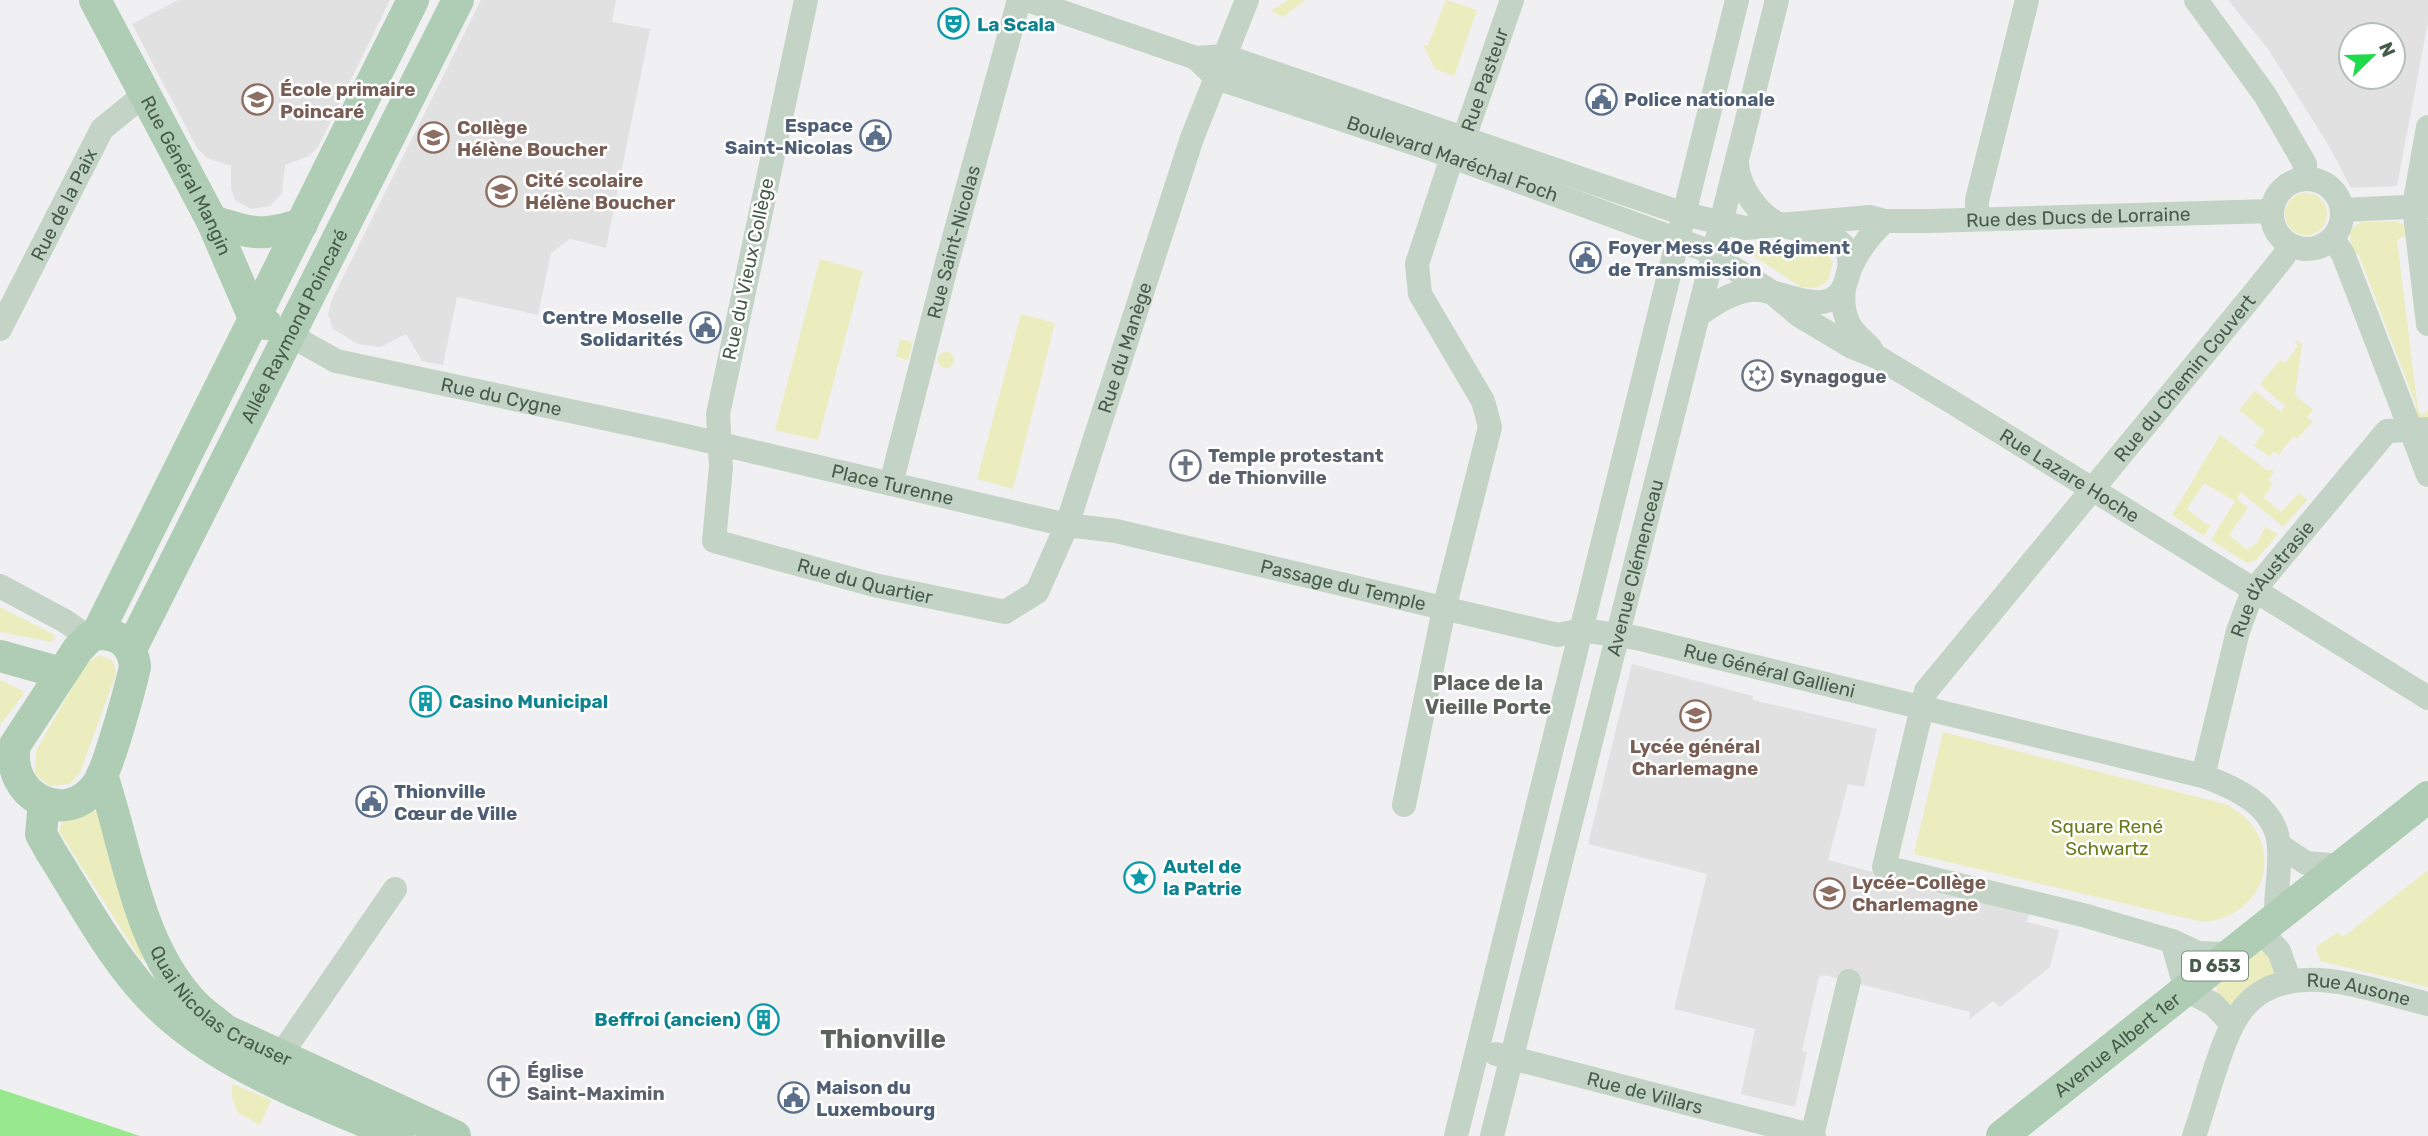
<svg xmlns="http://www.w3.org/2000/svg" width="2428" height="1136" viewBox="0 0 2428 1136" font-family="Rubik,sans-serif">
<rect width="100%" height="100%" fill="#f0eff1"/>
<path fill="#e1e1e2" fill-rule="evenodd" d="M 178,0 L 390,0 L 318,147 L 309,156 L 285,165 L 282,193 L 270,206 L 251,209 L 235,200 L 231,189 L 231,166 L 207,158 L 197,148 L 132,24 Z
M 481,0 L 616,0 L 612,22 L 650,29 L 606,248 L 570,239 L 551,253 L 538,315 L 457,297 L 443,365 L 422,361 L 406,334 L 380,347 L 358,344 L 333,329 L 328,314 L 332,299 Z
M 2228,0 L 2428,0 L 2428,22 L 2397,186 L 2351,188 L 2329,146 L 2268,49 ZM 2351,35 L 2393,35 L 2393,77 L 2351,77 Z
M 1632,664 L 1753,696 L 1753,700 L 1877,729 L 1864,787 L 1848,784 L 1828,860 L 2029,913 L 2027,922 L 2059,930 L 2050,967 L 2000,1007 L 1993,1001 L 1969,1020 L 1970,1012 L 1824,975 L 1819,977 L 1802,1051 L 1807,1052 L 1795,1107 L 1741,1094 L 1755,1029 L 1674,1009 L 1707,874 L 1588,844 Z"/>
<path fill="#ebedbf" d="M 1288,0 L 1305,0 L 1283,17 L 1271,11 Z
M 1446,0 L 1477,10 L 1454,76 L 1435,69 L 1423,45 L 1428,45 Z
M2285 214a21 21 0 1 1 42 0a21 21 0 1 1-42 0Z
M 2396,221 L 2405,226 L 2406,235 L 2397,240 L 2418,410 L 2422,415 L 2428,410 L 2428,419 L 2422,422 L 2412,411 L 2417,408 L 2359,255 L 2353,253 L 2349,231 L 2361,222 Z
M 1815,243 L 1823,247 L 1833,262 L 1828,281 L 1816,288 L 1801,287 L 1743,249 L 1748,245 Z
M 820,259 L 863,271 L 818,440 L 775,430 Z
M 1021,314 L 1055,323 L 1013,489 L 977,479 Z
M 900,339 L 913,342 L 908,360 L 896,357 Z
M 2297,340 L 2302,344 L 2295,395 L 2313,410 L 2307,417 L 2313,421 L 2297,439 L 2293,436 L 2279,455 L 2274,451 L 2269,457 L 2254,445 L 2265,431 L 2239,410 L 2255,391 L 2281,412 L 2285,406 L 2260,384 L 2280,360 L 2285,363 L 2298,346 L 2295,342 Z
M938 360a8 8 0 1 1 16 0a8 8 0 1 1-16 0Z
M 2220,435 L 2268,471 L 2270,469 L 2274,472 L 2268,480 L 2273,484 L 2263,497 L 2281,512 L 2299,493 L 2307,500 L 2283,527 L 2241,492 L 2237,499 L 2248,508 L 2229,535 L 2247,550 L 2257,543 L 2265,527 L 2278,534 L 2256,560 L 2247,563 L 2211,540 L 2235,501 L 2204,483 L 2187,509 L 2207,525 L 2211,524 L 2204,536 L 2172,515 Z
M 0,607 L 53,634 L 55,639 L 51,642 L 0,632 Z
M 100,655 L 113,661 L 116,674 L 80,772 L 70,784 L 50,786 L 35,774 L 36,751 L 86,663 Z
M 0,680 L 23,691 L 23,695 L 0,725 Z
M 1943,732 L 2225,804 C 2288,834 2272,916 2203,922 L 1914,854 Z
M 93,811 L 98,812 L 126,914 L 144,957 L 141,960 L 59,831 L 62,822 Z
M 2428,870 L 2428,987 L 2320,961 L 2316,947 L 2338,932 L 2343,937 Z
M 2257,951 L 2268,953 L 2275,972 L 2230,1005 L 2218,996 L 2216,986 Z
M 232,1084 L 271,1100 L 260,1125 L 238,1113 L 232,1097 Z"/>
<path fill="#98e98d" d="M 0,1089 L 140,1136 L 0,1136 Z"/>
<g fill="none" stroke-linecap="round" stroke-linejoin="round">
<g stroke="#c3d3c5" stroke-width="24">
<path id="s1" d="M 806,0 L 718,414 L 721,467 L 714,541 L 874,585 L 1005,612 L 1037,592 L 1067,525 L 1192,138 L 1247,0"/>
<path id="s2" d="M 1027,0 L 1196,58 L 1225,56 L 1684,214 L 1745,228 L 1870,217 L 1885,221 L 1929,221 L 2271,211"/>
<path d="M 2196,0 L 2265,95 L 2305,164 L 2304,179"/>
<path id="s3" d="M 1196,58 L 1217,78 L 1431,149 L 1703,249 L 1770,291 L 1800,316 L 1852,347 L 1879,358 L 1952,402 L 2428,698"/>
<path d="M 2428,127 L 2414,206 L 2428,324"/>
<circle cx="2307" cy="214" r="35"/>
<path d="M 2343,210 L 2428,206"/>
<path d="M 1977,219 L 1977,200 L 2027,0"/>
<path d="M 2333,239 L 2343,254 L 2428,475"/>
<path d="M 1698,315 C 1715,304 1731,292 1751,290 C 1782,287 1835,328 1848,275 C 1858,231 1814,234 1787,227 C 1761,220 1739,189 1737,164"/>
<path id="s4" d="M 0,329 L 102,129 L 145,94"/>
<path id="s5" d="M 290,335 L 336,361 L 669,432 L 1067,525 L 1116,531 L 1558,635 L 1582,630 L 1637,638 L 2203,776 C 2236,788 2276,806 2279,846 C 2281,870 2275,894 2276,918"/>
<path d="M 1871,349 C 1864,341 1853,333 1849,324 C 1831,287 1859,245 1885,221"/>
<path id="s6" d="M 891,484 L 947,263 L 1019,0"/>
<path d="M 0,586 L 65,621 L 89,638"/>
<path id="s7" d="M 2203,776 L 2238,631 L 2253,591 L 2387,431 L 2428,429"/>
<path id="s8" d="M 1404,805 L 1444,609 L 1490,427 L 1483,401 L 1420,294 L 1417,264 L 1452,157 L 1464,138 L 1512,0"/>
<path d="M 2279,845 L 2306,863 L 2342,866"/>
<path d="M 2260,931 L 2279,951 L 2289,979"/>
<path d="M 2172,941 L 2186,990 L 2213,1004 L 2232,1024"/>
<path id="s9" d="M 2230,954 L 2198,953 L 2172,941 L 2083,915 L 1884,867 L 1926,691 L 2251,297 L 2284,256 L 2289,245"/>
<path id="s10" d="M 1496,1054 L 1814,1136"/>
<path d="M 280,1056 L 395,889"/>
<path d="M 1456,1136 L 1737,0"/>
<path id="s11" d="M 1492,1136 L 1777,0"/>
<path d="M 1812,1136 L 1849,981"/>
<path id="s12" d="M 2194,1136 C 2206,1103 2217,1054 2233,1024 C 2272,949 2365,989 2428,1004"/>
</g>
<g stroke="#afcdb4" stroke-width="32">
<path id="s13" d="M 95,0 L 212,221 L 254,318 L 266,324"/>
<path d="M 212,221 C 253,234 260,237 302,224"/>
<path d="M 97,634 L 413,0"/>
<path d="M 97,634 C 119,633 133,644 135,667 C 130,689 108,770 97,785 C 65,829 5,795 15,745 L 78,649 L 89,638 Z"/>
<path id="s14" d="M 131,649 L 458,0"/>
<path d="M 0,656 L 61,673"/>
<path id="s15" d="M 102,775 C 128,852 137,946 196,1006 C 205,1015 216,1022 225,1030 L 455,1136"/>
<path d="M 44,802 L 41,834 L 51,852 C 79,896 105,945 139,985 C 205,1063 308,1096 399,1136"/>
<path id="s16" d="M 2002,1136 L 2428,797"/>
</g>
</g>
<defs>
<symbol id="theatre-ring" viewBox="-11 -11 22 22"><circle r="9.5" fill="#fff" stroke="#0f9aa8" stroke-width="1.5"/><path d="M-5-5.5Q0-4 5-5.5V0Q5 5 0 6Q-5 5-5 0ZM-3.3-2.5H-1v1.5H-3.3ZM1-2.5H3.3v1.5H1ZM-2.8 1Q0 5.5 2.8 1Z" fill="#0f9aa8"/></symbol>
<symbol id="civic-ring" viewBox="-11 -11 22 22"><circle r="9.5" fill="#fff" stroke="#5c6f8a" stroke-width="1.5"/><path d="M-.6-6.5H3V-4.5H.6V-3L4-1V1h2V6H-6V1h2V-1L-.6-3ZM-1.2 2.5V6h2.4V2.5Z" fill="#5c6f8a"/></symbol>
<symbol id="school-ring" viewBox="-11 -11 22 22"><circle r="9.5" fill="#fff" stroke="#8d6e63" stroke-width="1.5"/><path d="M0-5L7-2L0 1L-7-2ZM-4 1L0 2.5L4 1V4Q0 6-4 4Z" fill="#8d6e63"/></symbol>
<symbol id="synagogue-ring" viewBox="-11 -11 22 22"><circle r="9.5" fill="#fff" stroke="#6b7280" stroke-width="1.5"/><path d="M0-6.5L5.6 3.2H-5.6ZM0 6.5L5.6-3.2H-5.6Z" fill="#6b7280"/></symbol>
<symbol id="church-ring" viewBox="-11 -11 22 22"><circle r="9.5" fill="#fff" stroke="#6b7280" stroke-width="1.5"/><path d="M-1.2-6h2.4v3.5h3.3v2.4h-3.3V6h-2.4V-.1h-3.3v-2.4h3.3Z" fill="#6b7280"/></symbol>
<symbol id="building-ring" viewBox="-11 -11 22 22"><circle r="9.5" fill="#fff" stroke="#0f9aa8" stroke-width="1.5"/><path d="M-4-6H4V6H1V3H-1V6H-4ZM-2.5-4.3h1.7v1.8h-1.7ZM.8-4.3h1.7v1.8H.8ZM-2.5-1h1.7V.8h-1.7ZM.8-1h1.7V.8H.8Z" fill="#0f9aa8"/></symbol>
<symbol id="sight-ring" viewBox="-11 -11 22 22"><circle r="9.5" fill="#fff" stroke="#0f9aa8" stroke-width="1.5"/><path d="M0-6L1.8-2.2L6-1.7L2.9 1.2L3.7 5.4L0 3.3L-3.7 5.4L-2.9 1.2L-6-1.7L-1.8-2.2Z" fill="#0f9aa8"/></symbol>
</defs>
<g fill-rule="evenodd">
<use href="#theatre-ring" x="936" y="6" width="35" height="35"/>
<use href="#civic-ring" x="1584" y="82" width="35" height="35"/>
<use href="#school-ring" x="240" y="82" width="35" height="35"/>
<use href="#civic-ring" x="858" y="118" width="35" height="35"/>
<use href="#school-ring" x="416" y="120" width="35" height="35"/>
<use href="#school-ring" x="484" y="174" width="35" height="35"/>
<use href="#civic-ring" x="1568" y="240" width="35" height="35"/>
<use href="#civic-ring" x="688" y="310" width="35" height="35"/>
<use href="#synagogue-ring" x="1740" y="358" width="35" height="35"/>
<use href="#church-ring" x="1168" y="448" width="35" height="35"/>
<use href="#building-ring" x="408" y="684" width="35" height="35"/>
<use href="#school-ring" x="1678" y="698" width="35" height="35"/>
<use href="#civic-ring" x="354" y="784" width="35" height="35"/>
<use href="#sight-ring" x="1122" y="860" width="35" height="35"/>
<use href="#school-ring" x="1812" y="876" width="35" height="35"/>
<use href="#building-ring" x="746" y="1002" width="35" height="35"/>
<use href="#church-ring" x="486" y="1064" width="35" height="35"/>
<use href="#civic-ring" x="776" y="1080" width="35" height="35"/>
</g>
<g text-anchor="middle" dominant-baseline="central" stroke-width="5" stroke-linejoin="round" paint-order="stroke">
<rect fill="#fff" stroke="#7e8d80" stroke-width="2" x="2182" y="951.5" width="66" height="29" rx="5"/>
<g font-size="18" font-weight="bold" fill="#475c4a">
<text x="2215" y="966">D 653</text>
</g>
<g font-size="19" font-weight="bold" fill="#0d838f" stroke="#fff" text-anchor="start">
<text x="977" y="24">La Scala</text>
<text x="449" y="701">Casino Municipal</text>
<text x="1163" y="866">Autel de<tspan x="1163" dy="22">la Patrie</tspan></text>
<text x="741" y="1019" text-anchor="end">Beffroi (ancien)</text>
</g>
<g font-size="19" fill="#475c4a" stroke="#fff">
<text stroke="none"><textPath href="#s8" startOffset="766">Rue Pasteur</textPath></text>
<text stroke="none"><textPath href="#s3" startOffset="278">Boulevard Maréchal Foch</textPath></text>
<text stroke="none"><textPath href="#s13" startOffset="198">Rue Général Mangin</textPath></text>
<text stroke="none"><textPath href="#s4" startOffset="140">Rue de la Paix</textPath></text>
<text stroke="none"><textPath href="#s2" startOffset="1090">Rue des Ducs de Lorraine</textPath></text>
<text stroke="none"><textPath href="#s6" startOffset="250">Rue Saint-Nicolas</textPath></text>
<text transform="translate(748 269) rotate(-78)">Rue du Vieux Collège</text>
<text stroke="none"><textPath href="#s14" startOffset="362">Allée Raymond Poincaré</textPath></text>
<text stroke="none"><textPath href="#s1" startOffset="1148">Rue du Manège</textPath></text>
<text stroke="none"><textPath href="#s9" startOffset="945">Rue du Chemin Couvert</textPath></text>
<text stroke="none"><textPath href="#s5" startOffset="222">Rue du Cygne</textPath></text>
<text stroke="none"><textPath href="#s3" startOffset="976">Rue Lazare Hoche</textPath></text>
<text stroke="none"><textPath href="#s5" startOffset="623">Place Turenne</textPath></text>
<text stroke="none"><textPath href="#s11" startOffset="586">Avenue Clémenceau</textPath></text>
<text stroke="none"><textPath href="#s1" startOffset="707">Rue du Quartier</textPath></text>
<text stroke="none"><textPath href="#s7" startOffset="212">Rue d'Austrasie</textPath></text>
<text stroke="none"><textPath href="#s5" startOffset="1085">Passage du Temple</textPath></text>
<text stroke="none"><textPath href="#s5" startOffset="1522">Rue Général Gallieni</textPath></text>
<text stroke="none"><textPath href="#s12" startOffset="262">Rue Ausone</textPath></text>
<text stroke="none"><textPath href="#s15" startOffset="271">Quai Nicolas Crauser</textPath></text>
<text stroke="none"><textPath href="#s16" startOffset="147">Avenue Albert 1er</textPath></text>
<text stroke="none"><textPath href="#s10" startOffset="154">Rue de Villars</textPath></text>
</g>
<g font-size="19" font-weight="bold" fill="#785e54" stroke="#fff" text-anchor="start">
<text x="280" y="89">École primaire<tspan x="280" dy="22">Poincaré</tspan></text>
<text x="457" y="127">Collège<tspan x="457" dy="22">Hélène Boucher</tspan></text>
<text x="525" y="180">Cité scolaire<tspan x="525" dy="22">Hélène Boucher</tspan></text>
<text x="1695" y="746" text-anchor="middle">Lycée général<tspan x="1695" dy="22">Charlemagne</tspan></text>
<text x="1852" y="882">Lycée-Collège<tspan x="1852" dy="22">Charlemagne</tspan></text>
</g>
<g font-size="19" font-weight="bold" fill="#4e5e75" stroke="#fff" text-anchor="start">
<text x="1624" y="99">Police nationale</text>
<text x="853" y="125" text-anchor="end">Espace<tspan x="853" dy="22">Saint-Nicolas</tspan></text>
<text x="1608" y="247">Foyer Mess 40e Régiment<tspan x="1608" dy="22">de Transmission</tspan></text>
<text x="683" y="317" text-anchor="end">Centre Moselle<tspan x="683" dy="22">Solidarités</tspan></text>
<text x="394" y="791">Thionville<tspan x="394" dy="22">Cœur de Ville</tspan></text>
<text x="816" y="1087">Maison du<tspan x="816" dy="22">Luxembourg</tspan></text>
</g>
<g font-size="19" font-weight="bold" fill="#5b616d" stroke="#fff" text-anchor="start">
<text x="1780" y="376">Synagogue</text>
<text x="1208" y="455">Temple protestant<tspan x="1208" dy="22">de Thionville</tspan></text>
<text x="527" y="1071">Église<tspan x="527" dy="22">Saint-Maximin</tspan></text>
</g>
<g font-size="19" fill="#6a7b1a" stroke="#fff">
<text x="2107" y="826">Square René<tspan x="2107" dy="22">Schwartz</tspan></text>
</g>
<g font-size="21" font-weight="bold" fill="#5c635d" stroke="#fff">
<text x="1488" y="682">Place de la<tspan x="1488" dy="24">Vieille Porte</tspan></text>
</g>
<g font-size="26" font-weight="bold" fill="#5c635d" stroke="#fff">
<text x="883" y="1039">Thionville</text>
</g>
</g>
<g transform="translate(2372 56) rotate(67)"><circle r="33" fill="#ffffff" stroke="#b5beb7" stroke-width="2"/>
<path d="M0-5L12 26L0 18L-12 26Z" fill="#1fdb4b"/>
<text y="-10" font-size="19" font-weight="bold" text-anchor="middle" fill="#475c4a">N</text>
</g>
</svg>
